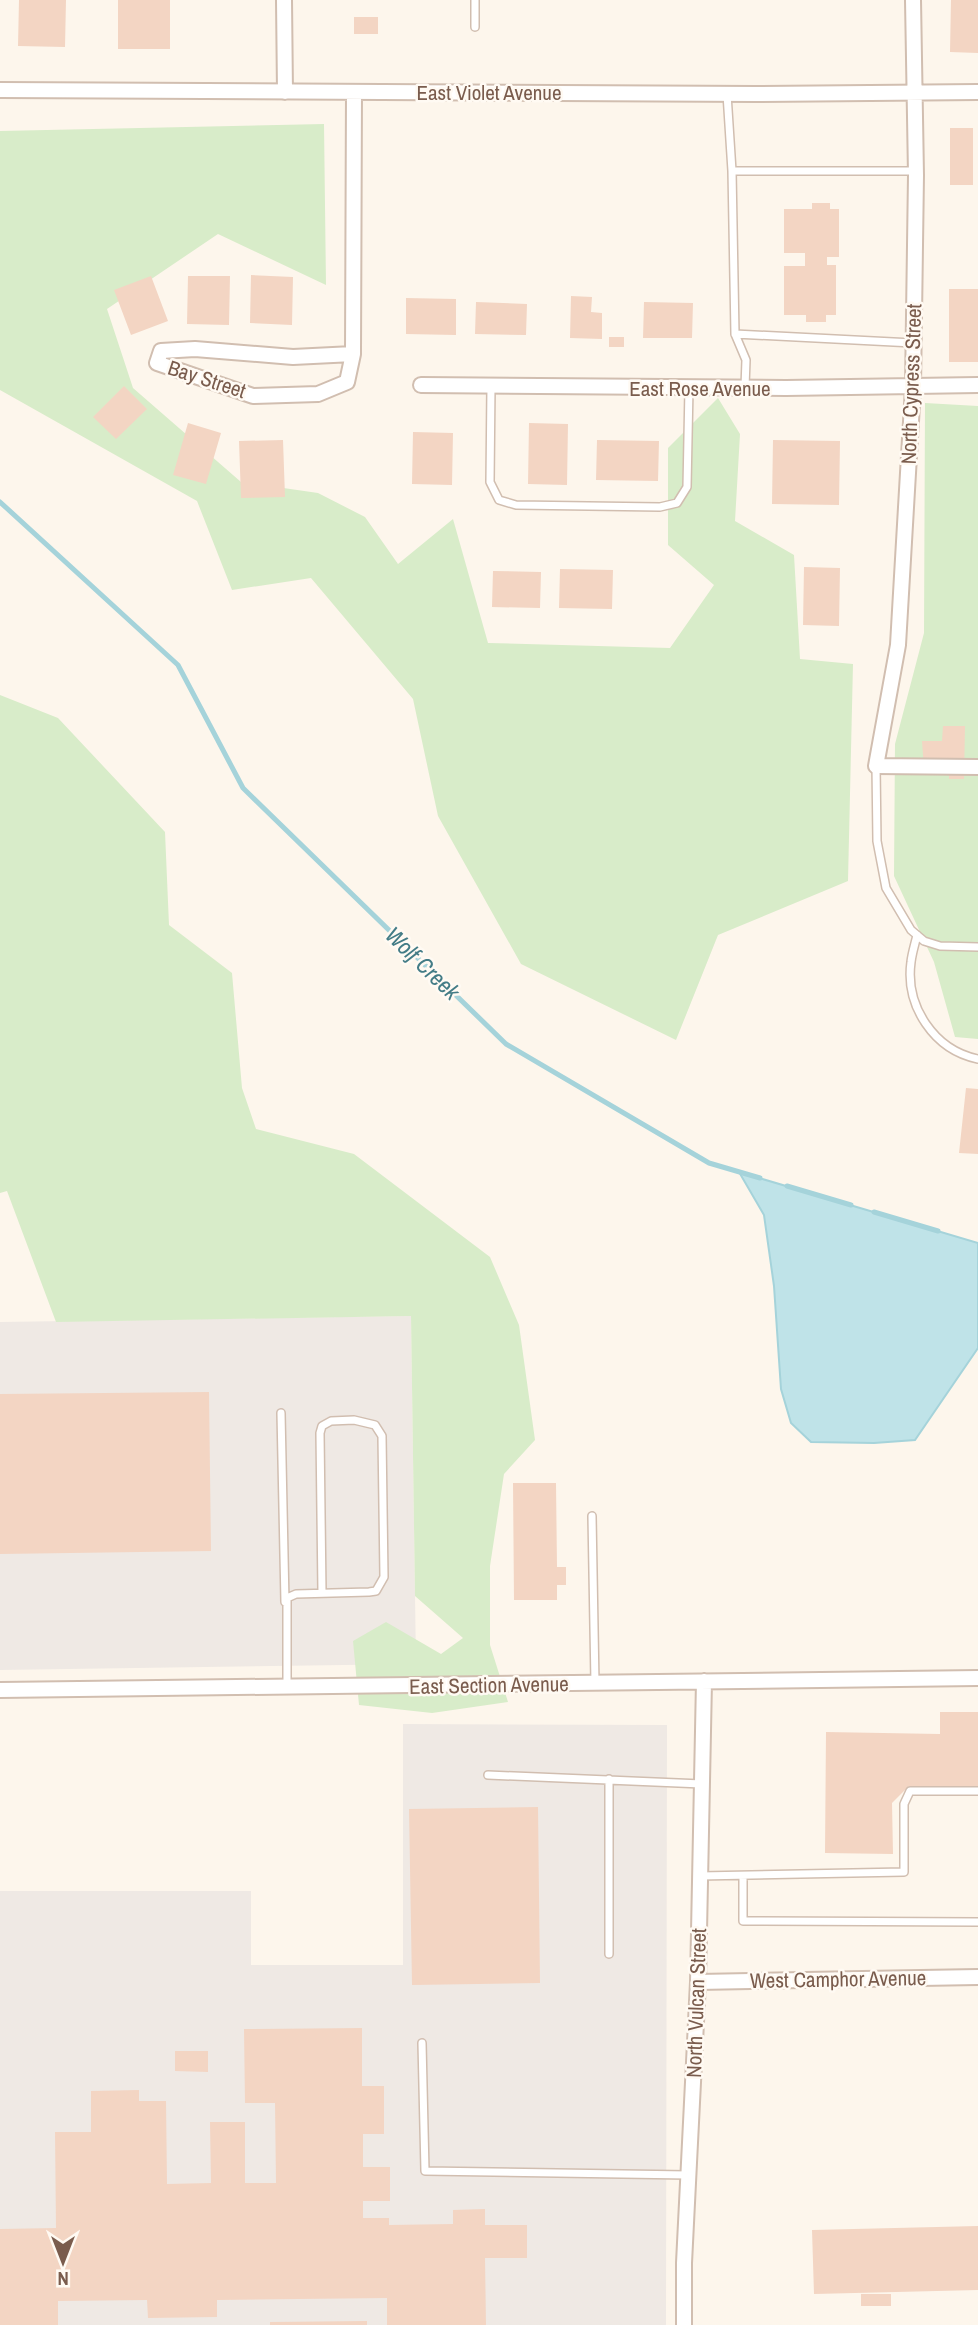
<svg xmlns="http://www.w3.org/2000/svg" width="978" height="2325" viewBox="0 0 978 2325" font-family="'Archivo Narrow',sans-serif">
<rect width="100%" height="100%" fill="#fdf6ec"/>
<path fill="#efe9e4" d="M 411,1316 L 416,1664 L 0,1670 L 0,1322 Z
M 403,1724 L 667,1725 L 666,2325 L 0,2325 L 0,1891 L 251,1891 L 251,1965 L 403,1965 Z"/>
<path fill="#d8ecc9" d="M 324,124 L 326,285 L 218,234 L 107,309 L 133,388 L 241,482 L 318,493 L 365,517 L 398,564 L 453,519 L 488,643 L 670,648 L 714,585 L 668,545 L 668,448 L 718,398 L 740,434 L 735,521 L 794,555 L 800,659 L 853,664 L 848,881 L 718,935 L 676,1040 L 521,964 L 438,816 L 413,699 L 311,578 L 232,590 L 197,501 L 0,390 L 0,131 Z
M 925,403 L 978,406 L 978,1039 L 955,1037 L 934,962 L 894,876 L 895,744 L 924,633 Z
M 0,695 L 58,718 L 165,832 L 169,925 L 232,973 L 242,1088 L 256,1129 L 354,1154 L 490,1257 L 519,1325 L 535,1440 L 504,1474 L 490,1566 L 490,1645 L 508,1702 L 432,1713 L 359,1705 L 353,1641 L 386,1622 L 441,1654 L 463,1638 L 415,1596 L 411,1316 L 56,1322 L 7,1191 L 0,1193 Z"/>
<path fill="#bfe3e8" stroke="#a5d3da" stroke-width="2" d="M 739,1172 L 978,1243 L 978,1348 L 915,1440 L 874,1443 L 811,1442 L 791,1423 L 781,1389 L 774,1286 L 764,1215 Z"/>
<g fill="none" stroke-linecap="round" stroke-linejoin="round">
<path stroke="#a5d3da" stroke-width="5" d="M 0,502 L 178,665 L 243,788 L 506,1044 L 709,1163 L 760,1178
M 787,1186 L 851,1205
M 874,1212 L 938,1231"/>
</g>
<path fill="#f3d5c3" d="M 19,0 L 66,0 L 65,47 L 18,46 Z
M 118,0 L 170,0 L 170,49 L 118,49 Z
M 951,0 L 978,0 L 978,53 L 950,52 Z
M 354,17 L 378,17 L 378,34 L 354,34 Z
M 950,128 L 973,128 L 973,185 L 950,185 Z
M 812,203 L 830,203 L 830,209 L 839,209 L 839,257 L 827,257 L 827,265 L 836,265 L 836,315 L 826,315 L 826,322 L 806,322 L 806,315 L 784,315 L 784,266 L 805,266 L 805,253 L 784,253 L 784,209 L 812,209 Z
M 251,275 L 293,277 L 292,325 L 250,323 Z
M 151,276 L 168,321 L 131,335 L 114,290 Z
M 188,276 L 230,276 L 229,325 L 187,324 Z
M 949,289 L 978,289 L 978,362 L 949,362 Z
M 571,296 L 592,297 L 591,312 L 602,313 L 602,339 L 570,338 Z
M 406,298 L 456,299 L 456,335 L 406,334 Z
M 476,302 L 527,304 L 526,335 L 475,334 Z
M 644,302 L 693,303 L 692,338 L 643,338 Z
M 609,337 L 624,337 L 624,347 L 609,347 Z
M 124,386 L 147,409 L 116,439 L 93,417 Z
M 188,423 L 221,433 L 206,484 L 173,475 Z
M 529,423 L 568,424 L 567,485 L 528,484 Z
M 413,432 L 453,433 L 452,485 L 412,484 Z
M 283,440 L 285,497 L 241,498 L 239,441 Z
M 597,440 L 659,441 L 658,481 L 596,480 Z
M 773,440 L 840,441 L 839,505 L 772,504 Z
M 804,567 L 840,568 L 839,626 L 803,625 Z
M 560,569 L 613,570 L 612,609 L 559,608 Z
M 493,571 L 541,572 L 540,608 L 492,607 Z
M 943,726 L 965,726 L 964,779 L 949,779 L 949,768 L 924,769 L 922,741 L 942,741 Z
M 966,1088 L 978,1089 L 978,1154 L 959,1153 Z
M 209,1392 L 211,1551 L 0,1554 L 0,1394 Z
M 513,1483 L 556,1483 L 557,1567 L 566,1567 L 566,1585 L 557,1585 L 557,1600 L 514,1600 Z
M 940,1712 L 978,1712 L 978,1786 L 909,1786 L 892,1803 L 893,1854 L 825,1853 L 826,1732 L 940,1734 Z
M 538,1807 L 540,1983 L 412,1985 L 409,1809 Z
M 362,2028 L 362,2086 L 384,2086 L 384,2134 L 363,2134 L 363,2167 L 390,2167 L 390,2201 L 363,2201 L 363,2218 L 389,2218 L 389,2225 L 453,2224 L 453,2210 L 485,2209 L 485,2225 L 527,2225 L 527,2258 L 485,2258 L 486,2325 L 387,2325 L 387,2298 L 217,2300 L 217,2317 L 148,2318 L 147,2300 L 58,2301 L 58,2325 L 0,2325 L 0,2229 L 56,2228 L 55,2132 L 91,2132 L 91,2091 L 139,2090 L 139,2101 L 166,2101 L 167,2184 L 211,2183 L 210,2122 L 245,2122 L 245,2183 L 276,2183 L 275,2103 L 245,2103 L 244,2029 Z
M 175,2051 L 208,2051 L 208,2072 L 175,2071 Z
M 978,2226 L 978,2290 L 814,2294 L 812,2230 Z
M 861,2294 L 891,2294 L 891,2306 L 861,2306 Z
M 367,2321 L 367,2325 L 270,2325 L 270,2322 Z"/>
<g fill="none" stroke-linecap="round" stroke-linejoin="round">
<defs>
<path id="lane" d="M 475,27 L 475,0
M 727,94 L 732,171 L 735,334 L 746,360 L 745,387
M 732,171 L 916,171
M 735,334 L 913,343
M 491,386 L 490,482 L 499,500 L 516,505 L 660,507 L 677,503 L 687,487 L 689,388
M 876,766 L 877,841 L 886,888 L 911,930 L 924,941 L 940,946 L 978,947
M 917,935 C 915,944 912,953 911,962 C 905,1006 934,1050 978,1059
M 281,1413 L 285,1602
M 592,1516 L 595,1683
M 287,1686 L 287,1598 L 296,1594 L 369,1592 L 376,1591 L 384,1577 L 382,1436 L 375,1425 L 354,1420 L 331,1421 L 322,1426 L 320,1433 L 322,1593
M 488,1775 L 702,1784
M 609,1779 L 609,1954
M 700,1876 L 904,1872 L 904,1804 L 910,1791 L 978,1791
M 743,1876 L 743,1921 L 978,1922
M 422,2043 L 425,2171 L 688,2175"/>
<path id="street" d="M 284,0 L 285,92
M 913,0 L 916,175 L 913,387 L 898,645 L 876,766 L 978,767
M 0,90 L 755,94 L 978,92
M 195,349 L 293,357 L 353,354 L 347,382 L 318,394 L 253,396 L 157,363 L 161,351 Z
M 353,354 L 354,92
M 421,385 L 786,388 L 978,385
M 0,1690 L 978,1678
M 698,1982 L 978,1977
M 684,2325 L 684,2263 L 698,1982 L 704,1681"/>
</defs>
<use href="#lane" stroke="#d1beb0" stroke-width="10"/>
<use href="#street" stroke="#d1beb0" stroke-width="18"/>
<use href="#lane" stroke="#fff" stroke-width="7"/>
<use href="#street" stroke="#fff" stroke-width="14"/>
</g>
<g text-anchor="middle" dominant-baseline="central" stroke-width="5" stroke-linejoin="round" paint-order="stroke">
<g font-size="21" fill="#7a5c4d" stroke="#fffaf3">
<text x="489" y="92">East Violet Avenue</text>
<text transform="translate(207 379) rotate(18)">Bay Street</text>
<text transform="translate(911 384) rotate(-88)">North Cypress Street</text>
<text x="700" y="388">East Rose Avenue</text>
<text transform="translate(489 1685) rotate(-1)">East Section Avenue</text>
<text transform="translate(838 1979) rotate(-1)">West Camphor Avenue</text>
<text transform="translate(696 2003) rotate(-88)">North Vulcan Street</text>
</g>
<g font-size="23" font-style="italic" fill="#437c86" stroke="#fffaf3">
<text transform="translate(423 963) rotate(44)">Wolf Creek</text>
</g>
</g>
<g transform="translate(63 2262) rotate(180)" stroke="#fffaf3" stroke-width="5" paint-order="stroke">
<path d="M0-5L12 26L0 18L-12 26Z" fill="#7a5c4d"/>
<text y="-10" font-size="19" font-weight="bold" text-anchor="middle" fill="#7a5c4d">N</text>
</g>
</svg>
